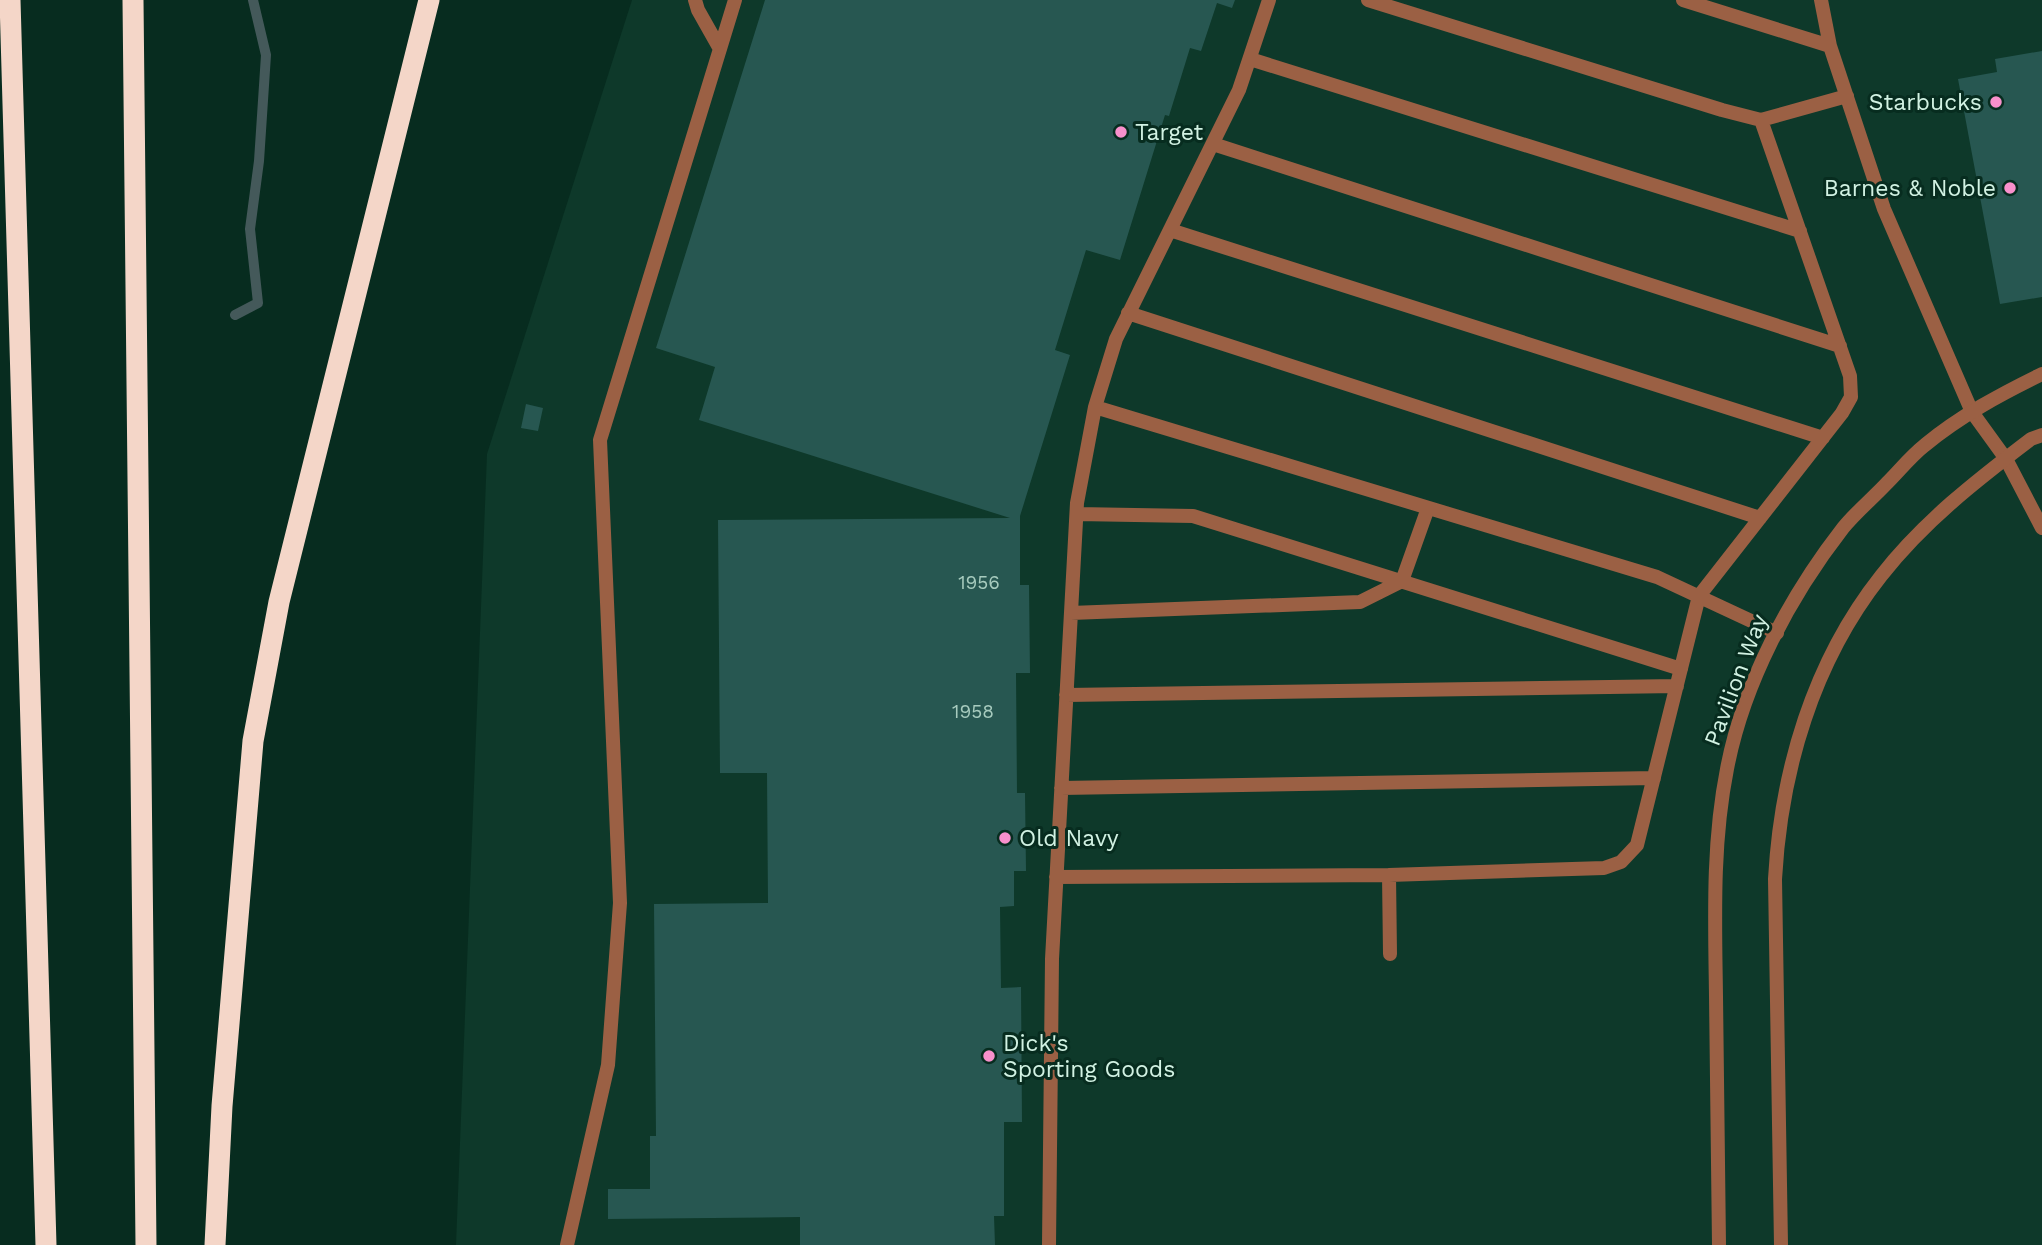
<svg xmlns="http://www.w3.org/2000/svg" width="2042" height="1245" viewBox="0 0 2042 1245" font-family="'Work Sans',sans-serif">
<rect width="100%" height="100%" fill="#072c1f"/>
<path fill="#0e392a" d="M 632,0 L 2042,0 L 2042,1245 L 456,1245 L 487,454 Z"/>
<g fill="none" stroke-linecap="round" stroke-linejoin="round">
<path stroke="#44595a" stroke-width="10" d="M 235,315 L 258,303 L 250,229 L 259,161 L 266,55 L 253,0"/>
</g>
<path fill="#275751" d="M 765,0 L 1235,0 L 1232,8 L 1217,3 L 1201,51 L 1190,48 L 1169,116 L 1165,115 L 1120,260 L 1086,250 L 1055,350 L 1070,355 L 1020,516 L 1020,585 L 1029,585 L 1030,673 L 1016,673 L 1017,793 L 1025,793 L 1026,871 L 1014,871 L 1014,906 L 1000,907 L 1001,988 L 1021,987 L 1022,1122 L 1004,1122 L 1004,1216 L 994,1216 L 995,1245 L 800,1245 L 800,1217 L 608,1219 L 608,1189 L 650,1189 L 650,1136 L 656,1136 L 654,904 L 768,903 L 767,773 L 720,773 L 718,520 L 1010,518 L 699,420 L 715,367 L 656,348 Z
M 2042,51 L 2042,297 L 2000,304 L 1958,79 L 1997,72 L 1995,59 Z
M 526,404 L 543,408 L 538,431 L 521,428 Z"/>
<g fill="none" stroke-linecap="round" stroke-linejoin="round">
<path stroke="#9b6044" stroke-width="14" d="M 695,0 L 698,10 L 720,49
M 1368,0 L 1722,110 L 1761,120 L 1847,96
M 1683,0 L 1830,46
M 1821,0 L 1830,46 L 1884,209 L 1972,412 L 2006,459 L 2042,528
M 1250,59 L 1800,231
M 1213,144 L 1840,346
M 1170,230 L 1823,438
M 1128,313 L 1760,518
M 1095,407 L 1657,577 L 1777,633
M 1077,514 L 1193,516 L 1681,669
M 1071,613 L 1360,602 L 1402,581 L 1428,508
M 1066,695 L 1677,686
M 1061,788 L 1654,778
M 1056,877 L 1389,875
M 1390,954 L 1389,875 L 1604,868 L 1621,862 L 1637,845 L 1699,596 L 1842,413 L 1851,397 L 1850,376 L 1761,120
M 567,1245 L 608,1065 L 620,903 L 600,440 L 735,0
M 1049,1245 L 1052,959 L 1077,503 L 1095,407 L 1116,339 L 1239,90 L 1269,0"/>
<path stroke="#9b6044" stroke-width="14" d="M 1719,1245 C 1718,1162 1717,1079 1716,996 C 1715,921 1712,844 1727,769 C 1743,684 1790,596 1843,528 C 1856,512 1873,498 1887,483 C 1900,470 1911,456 1925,445 C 1960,416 2001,394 2042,374
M 1781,1245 L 1775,879 C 1781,771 1813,662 1881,576 C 1923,522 1977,480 2031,439 L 2042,435"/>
<path stroke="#f4d6c8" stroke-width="21" d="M 10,0 L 46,1245
M 133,0 L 146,1245
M 215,1245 L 222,1106 L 253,741 L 279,602 L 429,0"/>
</g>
<g fill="#f890cc" stroke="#072c1f" stroke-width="2.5">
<circle cx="1996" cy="102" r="7"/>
<circle cx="1121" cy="132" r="7"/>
<circle cx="2010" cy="188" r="7"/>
<circle cx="1005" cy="838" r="7"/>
<circle cx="989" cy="1056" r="7"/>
</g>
<g text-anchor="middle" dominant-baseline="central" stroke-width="6" stroke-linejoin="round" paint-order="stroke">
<g font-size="19" fill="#a7cbbe">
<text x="979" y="582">1956</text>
<text x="973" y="711">1958</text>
</g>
<g font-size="23" fill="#d2f2e3" stroke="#072c1f" text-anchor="start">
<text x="1982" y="102" text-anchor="end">Starbucks</text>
<text x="1135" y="132">Target</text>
<text x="1996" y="188" text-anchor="end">Barnes &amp; Noble</text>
<text x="1019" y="838">Old Navy</text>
<text x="1003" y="1043">Dick's<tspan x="1003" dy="26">Sporting Goods</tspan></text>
</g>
<g font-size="23" fill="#d2f2e3" stroke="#072c1f">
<text transform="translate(1736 680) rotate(-69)">Pavilion Way</text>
</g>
</g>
</svg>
